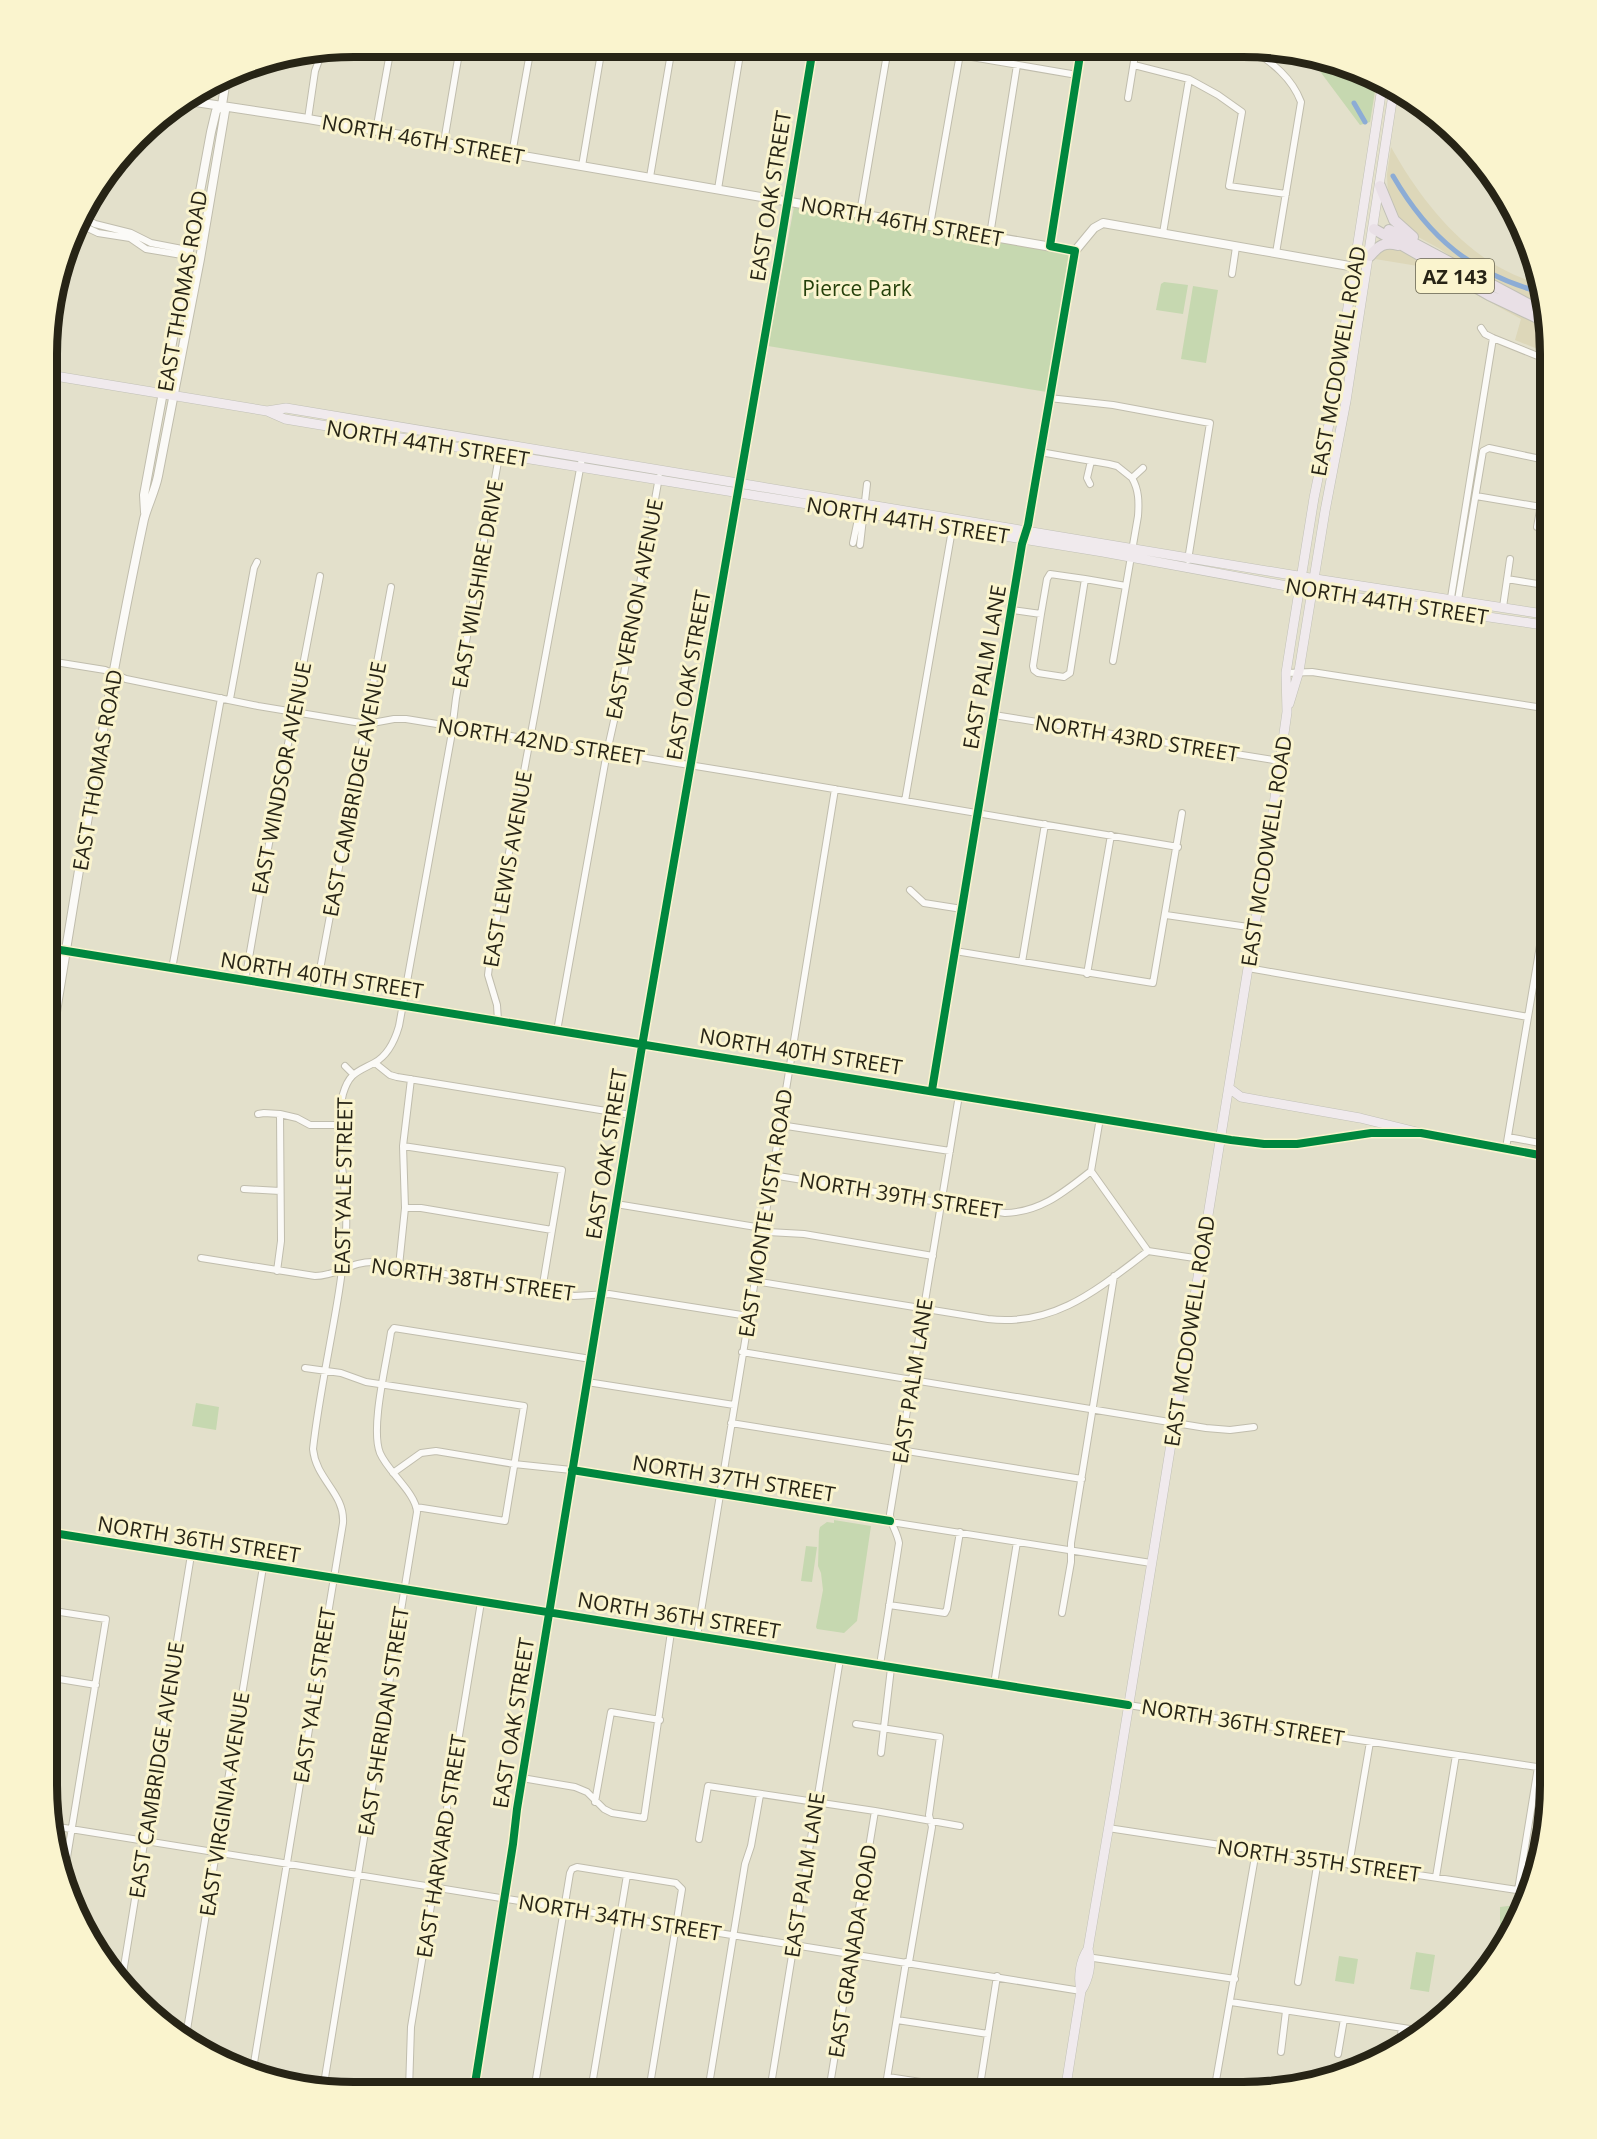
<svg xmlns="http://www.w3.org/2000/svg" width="1597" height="2139" viewBox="0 0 1597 2139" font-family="'Open Sans',sans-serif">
<rect width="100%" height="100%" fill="#e3e0cb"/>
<path fill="#c6d8b0" d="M 1305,55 L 1361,70 L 1377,79 L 1370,122 L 1360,125 L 1319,70 Z
M 794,207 L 1069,254 L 1047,392 L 768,346 Z
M 1164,282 L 1188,285 L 1183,314 L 1156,310 L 1161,284 Z
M 1193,286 L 1218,290 L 1206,363 L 1181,359 Z
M 196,1403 L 219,1407 L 216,1430 L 192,1426 Z
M 834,1520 L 871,1526 L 857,1621 L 844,1633 L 817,1629 L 816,1627 L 823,1590 L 821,1573 L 818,1566 L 819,1531 L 820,1527 L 827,1522 L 834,1523 Z
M 806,1546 L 817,1547 L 812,1582 L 801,1581 Z
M 1516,1905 L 1523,1906 L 1507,1940 L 1500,1924 L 1500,1907 Z
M 1416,1952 L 1435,1955 L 1429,1992 L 1410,1989 Z
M 1339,1956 L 1358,1959 L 1354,1984 L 1335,1981 Z"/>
<path fill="#ddd7b9" d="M 1391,147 C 1424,206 1473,267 1541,284 L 1544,307 L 1466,267 L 1440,249 L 1411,233 L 1398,218 L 1388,197 L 1387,174 Z
M 1381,247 L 1399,249 L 1547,328 L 1550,354 L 1515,340 L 1521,319 L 1462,287 L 1430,268 L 1375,259 L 1377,252 Z"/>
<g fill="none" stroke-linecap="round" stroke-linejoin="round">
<path stroke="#8cacd5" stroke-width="5" d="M 1354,103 L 1365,122
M 1393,176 C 1429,238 1472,274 1543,293"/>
<defs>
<path id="street" d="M 1251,49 C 1273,63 1292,78 1301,102 L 1276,253
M 960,55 L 1077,75
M 1134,65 L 1189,79 L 1218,95 L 1242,112 L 1229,186 L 1286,194
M 1128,98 L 1136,49
M 308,119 L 315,71 L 322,52
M 376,131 L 391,47
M 444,142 L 460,47
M 512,154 L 531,47
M 582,166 L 602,47
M 650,177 L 672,47
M 718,189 L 741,48
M 860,213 L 888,48
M 82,217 L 95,224 L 131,233 L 151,243 L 182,249 L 189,253
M 79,224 L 98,233 L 130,238 L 146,249 L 182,255 L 189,253
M 930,225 L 961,48
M 1163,233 L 1189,79
M 990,235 L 1017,65
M 1050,246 L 1081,49
M 1232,274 L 1236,247
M 1481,328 L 1485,334 L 1493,338 L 1550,361
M 1049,398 L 1113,405 L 1210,423 L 1188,560
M 1040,452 L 1109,464 L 1117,466 L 1132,478
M 49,460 L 49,452
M 1090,484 L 1087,478 L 1091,461
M 1476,496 L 1541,507
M 1537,527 L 1544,488
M 853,543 L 858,519 L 863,513
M 860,545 L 867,484
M 1085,579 L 1126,586
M 1507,579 L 1550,586
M 1458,600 L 1483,451 L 1489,448 L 1550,461
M 1503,607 L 1510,559
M 1012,610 L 1041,614 L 1033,666 L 1034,670 L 1038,673 L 1064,677 L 1070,673 L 1085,579 L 1050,574 L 1047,579 L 1041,614
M 1449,610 L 1493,338
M 49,661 L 105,670 L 126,679 L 258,706 L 367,724 L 394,719 L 406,719 L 757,776 L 1178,847
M 1113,661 L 1138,516 C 1139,502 1139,490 1132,478 L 1143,468
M 1286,673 L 1312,672 L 1550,709
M 230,699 L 254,568 L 257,562
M 994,715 L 1280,761
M 905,801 L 953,524
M 910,890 L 924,903 L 962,909
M 1166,915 L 1255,928
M 955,951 L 1153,983 L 1182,813
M 1022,962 L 1045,824
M 1248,968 L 1528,1017
M 172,969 L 221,698
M 1087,974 L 1111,835
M 245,981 L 267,854 L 320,576
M 316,991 L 391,587
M 498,1021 L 497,1005 L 488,975 L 491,950 L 582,458
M 557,1031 L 607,752 L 622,685 L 659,477
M 375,1063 L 390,1075 L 397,1077 L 631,1115
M 345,1066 L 353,1074
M 258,1114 L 264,1113 L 280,1114 L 297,1118 L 310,1125 L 340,1125
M 1100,1118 L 1091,1171 L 1148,1251
M 780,1125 L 950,1151
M 1508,1137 L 1550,1145
M 403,1146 L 562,1170 L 542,1290
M 1506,1148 L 1550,886
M 772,1175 L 1005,1213 C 1041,1212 1064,1192 1091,1171
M 244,1189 L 280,1191
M 616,1204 L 756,1227 L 768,1232 L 804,1234 L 933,1256
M 405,1208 L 421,1208 L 552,1230
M 201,1258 L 315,1276 C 337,1276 352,1261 374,1262 L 574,1296 L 609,1294 L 748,1316
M 399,1266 L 405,1208 L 403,1146 L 411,1079
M 277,1271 L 281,1241 L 280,1114
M 754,1281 L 988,1319 C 1055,1327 1098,1289 1148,1251 L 1201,1259
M 742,1352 L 1206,1428 L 1230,1430 L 1254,1427
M 305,1368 L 341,1373 L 366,1382 L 524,1406 L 505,1521 L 416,1507
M 587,1382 L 734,1405
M 731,1423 L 1082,1479
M 393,1473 L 421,1453 L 436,1451 L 514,1464 L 581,1471 L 751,1500 L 1151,1563
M 889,1605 L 945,1613 L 947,1609 L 960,1532
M 47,1610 L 106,1619 L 63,1882
M 1062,1613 L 1071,1562 L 1071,1543 L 1114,1276
M 697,1636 L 835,789
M 880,1665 L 899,1543 C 897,1531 890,1524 890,1514 L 959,1095
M 47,1677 L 96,1685
M 994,1684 L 1017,1542
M 1128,1705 L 1550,1769
M 856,1724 L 940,1737 L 929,1815 L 932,1827 L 909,1962
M 881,1753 L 891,1668
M 522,1778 L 575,1787 L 587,1792 L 604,1809 L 612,1813 L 644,1818 L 671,1632
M 595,1802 L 611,1712 L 660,1720
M 52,1826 L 1081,1991
M 1108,1828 L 1530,1892
M 699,1839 L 708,1786 L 875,1811 L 960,1826
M 1349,1865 L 1370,1742
M 1436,1877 L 1456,1755
M 1518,1890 L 1538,1767
M 1087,1957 L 1235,1979
M 1298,1982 L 1318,1860
M 121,1985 L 191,1555
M 1231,2002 L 1423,2031
M 897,2020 L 988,2034
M 185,2042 L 263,1567
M 1399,2048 L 1402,2028
M 1281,2052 L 1286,2011
M 1338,2054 L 1344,2019
M 252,2075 L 343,1523 C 345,1493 316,1480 313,1449 C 321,1376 341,1304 346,1231 C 349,1187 332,1136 343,1094 C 349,1073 357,1072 374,1063 C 387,1056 395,1040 399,1026 L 451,738 L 456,698 L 501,445
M 888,2077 L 979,2091
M 323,2090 L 417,1512 C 416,1493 388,1472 380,1453 C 370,1428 387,1361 391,1332 L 394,1328 L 591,1359
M 409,2090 L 411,2027 L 481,1602
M 534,2091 L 570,1873 L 572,1869 L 577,1867 L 676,1883 L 682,1889 L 649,2091
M 591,2091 L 627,1875
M 708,2091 L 745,1864 L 751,1846 L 760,1795
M 770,2091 L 840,1659
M 829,2091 L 875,1811
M 885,2091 L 906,1962
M 979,2092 L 997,1976
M 1214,2092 L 1256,1851"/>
<path id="secondary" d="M 189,101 L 308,119 L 1075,251
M 145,512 L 144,495 L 211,132 L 216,111 L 222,105
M 48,948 L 1231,1140 L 1264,1144 L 1297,1144 L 1371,1133 L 1421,1133 L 1550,1157
M 48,1062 C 77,880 106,698 144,519 C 148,504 155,491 158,476 L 200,259 L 225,111 L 222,105 L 226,79
M 932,1090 L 1022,544 L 1028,525 L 1075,251 L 1094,228 L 1103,223 L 1355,267
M 47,1532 L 1128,1705
M 474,2090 L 513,1844 L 517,1809 L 641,1052 L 778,260 L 813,48"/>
<path id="primary" d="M 49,375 L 267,411 L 286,408 L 1322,580 L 1550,615
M 269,412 L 285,419 L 321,425 L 1103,552 L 1319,592 L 1550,626
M 1289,704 L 1299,671 L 1325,511 L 1346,401 L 1394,88
M 1229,1088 L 1241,1097 L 1360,1118 L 1421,1133
M 1081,1991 C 1089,1979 1092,1963 1088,1949
M 1065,2092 L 1081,1991 C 1078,1977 1080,1961 1088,1949 L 1115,1790 L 1271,826 L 1287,712 L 1286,673 L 1291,641 L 1314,498 L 1333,404 L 1383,81"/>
<path id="highway" d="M 1380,186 L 1394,220 L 1413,237
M 1374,229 L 1489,295 L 1546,322
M 1389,230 L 1545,313
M 1370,256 C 1378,246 1385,241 1398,245"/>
</defs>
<use href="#street" stroke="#c0bdad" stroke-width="8"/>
<use href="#secondary" stroke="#c0bdad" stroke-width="10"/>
<use href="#primary" stroke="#c1c0b6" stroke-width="10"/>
<use href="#highway" stroke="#c1c0b6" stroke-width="12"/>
<use href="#street" stroke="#fbfaf7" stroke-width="6"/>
<use href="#secondary" stroke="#fbfaf7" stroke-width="8"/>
<use href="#primary" stroke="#f0eaed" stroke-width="9"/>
<use href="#highway" stroke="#e9e0e6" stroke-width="10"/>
<defs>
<path id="cycleway" d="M 48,948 L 1231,1140 L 1264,1144 L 1297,1144 L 1371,1133 L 1421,1133 L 1550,1157
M 932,1090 L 1022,544 L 1028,525 L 1075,251 L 1050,246 L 1081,49
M 572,1470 L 890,1521
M 47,1532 L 1128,1705
M 474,2090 L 513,1844 L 517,1809 L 641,1052 L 778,260 L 813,48"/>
</defs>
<use href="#cycleway" stroke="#faf4ce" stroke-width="11"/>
<use href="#cycleway" stroke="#00873e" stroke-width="8"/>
</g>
<g text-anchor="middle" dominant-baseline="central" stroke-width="6" stroke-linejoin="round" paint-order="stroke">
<rect fill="#faf4ce" stroke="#66624d" stroke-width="1.5" x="1416" y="259" width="78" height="34" rx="4.5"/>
<g font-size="20" font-weight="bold" fill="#272416">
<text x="1455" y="276">AZ 143</text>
</g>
<g font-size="21" fill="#272416" stroke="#faf4ce">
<text transform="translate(423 139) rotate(10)">NORTH 46TH STREET</text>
<text transform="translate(770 196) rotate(-81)">EAST OAK STREET</text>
<text transform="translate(902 221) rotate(10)">NORTH 46TH STREET</text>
<text transform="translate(182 291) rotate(-80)">EAST THOMAS ROAD</text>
<text transform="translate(1338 361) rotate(-80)">EAST MCDOWELL ROAD</text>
<text transform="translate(428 443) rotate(9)">NORTH 44TH STREET</text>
<text transform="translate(908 520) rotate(9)">NORTH 44TH STREET</text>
<text transform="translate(477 584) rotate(-80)">EAST WILSHIRE DRIVE</text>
<text transform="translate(1387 601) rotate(9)">NORTH 44TH STREET</text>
<text transform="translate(634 609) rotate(-79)">EAST VERNON AVENUE</text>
<text transform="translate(984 667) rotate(-80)">EAST PALM LANE</text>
<text transform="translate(688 675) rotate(-80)">EAST OAK STREET</text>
<text transform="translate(1137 738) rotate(9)">NORTH 43RD STREET</text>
<text transform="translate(541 741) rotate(9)">NORTH 42ND STREET</text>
<text transform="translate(97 770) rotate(-80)">EAST THOMAS ROAD</text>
<text transform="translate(281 778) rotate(-79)">EAST WINDSOR AVENUE</text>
<text transform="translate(354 789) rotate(-79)">EAST CAMBRIDGE AVENUE</text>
<text transform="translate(1266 851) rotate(-81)">EAST MCDOWELL ROAD</text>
<text transform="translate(507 869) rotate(-80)">EAST LEWIS AVENUE</text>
<text transform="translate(322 975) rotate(9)">NORTH 40TH STREET</text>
<text transform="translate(801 1051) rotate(9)">NORTH 40TH STREET</text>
<text transform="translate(606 1154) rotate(-81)">EAST OAK STREET</text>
<text transform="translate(343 1186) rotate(-89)">EAST YALE STREET</text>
<text transform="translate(901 1195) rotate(9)">NORTH 39TH STREET</text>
<text transform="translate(765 1213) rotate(-81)">EAST MONTE VISTA ROAD</text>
<text transform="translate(473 1279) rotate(8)">NORTH 38TH STREET</text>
<text transform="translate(1189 1331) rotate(-81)">EAST MCDOWELL ROAD</text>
<text transform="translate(912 1381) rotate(-81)">EAST PALM LANE</text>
<text transform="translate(734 1478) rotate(9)">NORTH 37TH STREET</text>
<text transform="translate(199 1539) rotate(9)">NORTH 36TH STREET</text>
<text transform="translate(679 1615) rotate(9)">NORTH 36TH STREET</text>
<text transform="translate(314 1695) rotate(-81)">EAST YALE STREET</text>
<text transform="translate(383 1721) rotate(-81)">EAST SHERIDAN STREET</text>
<text transform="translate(1243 1722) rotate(9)">NORTH 36TH STREET</text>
<text transform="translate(513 1723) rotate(-81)">EAST OAK STREET</text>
<text transform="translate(156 1770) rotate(-81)">EAST CAMBRIDGE AVENUE</text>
<text transform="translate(224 1804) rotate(-81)">EAST VIRGINIA AVENUE</text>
<text transform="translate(441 1846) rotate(-81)">EAST HARVARD STREET</text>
<text transform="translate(1319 1860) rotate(8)">NORTH 35TH STREET</text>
<text transform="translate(804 1875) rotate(-81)">EAST PALM LANE</text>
<text transform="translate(620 1917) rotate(9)">NORTH 34TH STREET</text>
<text transform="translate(852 1951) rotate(-81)">EAST GRANADA ROAD</text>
</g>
<g font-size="21" fill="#24400a" stroke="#faf4ce">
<text x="857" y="288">Pierce Park</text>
</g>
</g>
<path d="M0 0H1597V2139H0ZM354 57H1243A297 297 0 0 1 1540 354V1785A297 297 0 0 1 1243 2082H354A297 297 0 0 1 57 1785V354A297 297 0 0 1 354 57Z" fill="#faf4ce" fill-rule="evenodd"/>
<path fill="none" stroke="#272416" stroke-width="8" d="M354 57H1243A297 297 0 0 1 1540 354V1785A297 297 0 0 1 1243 2082H354A297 297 0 0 1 57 1785V354A297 297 0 0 1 354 57Z"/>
</svg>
